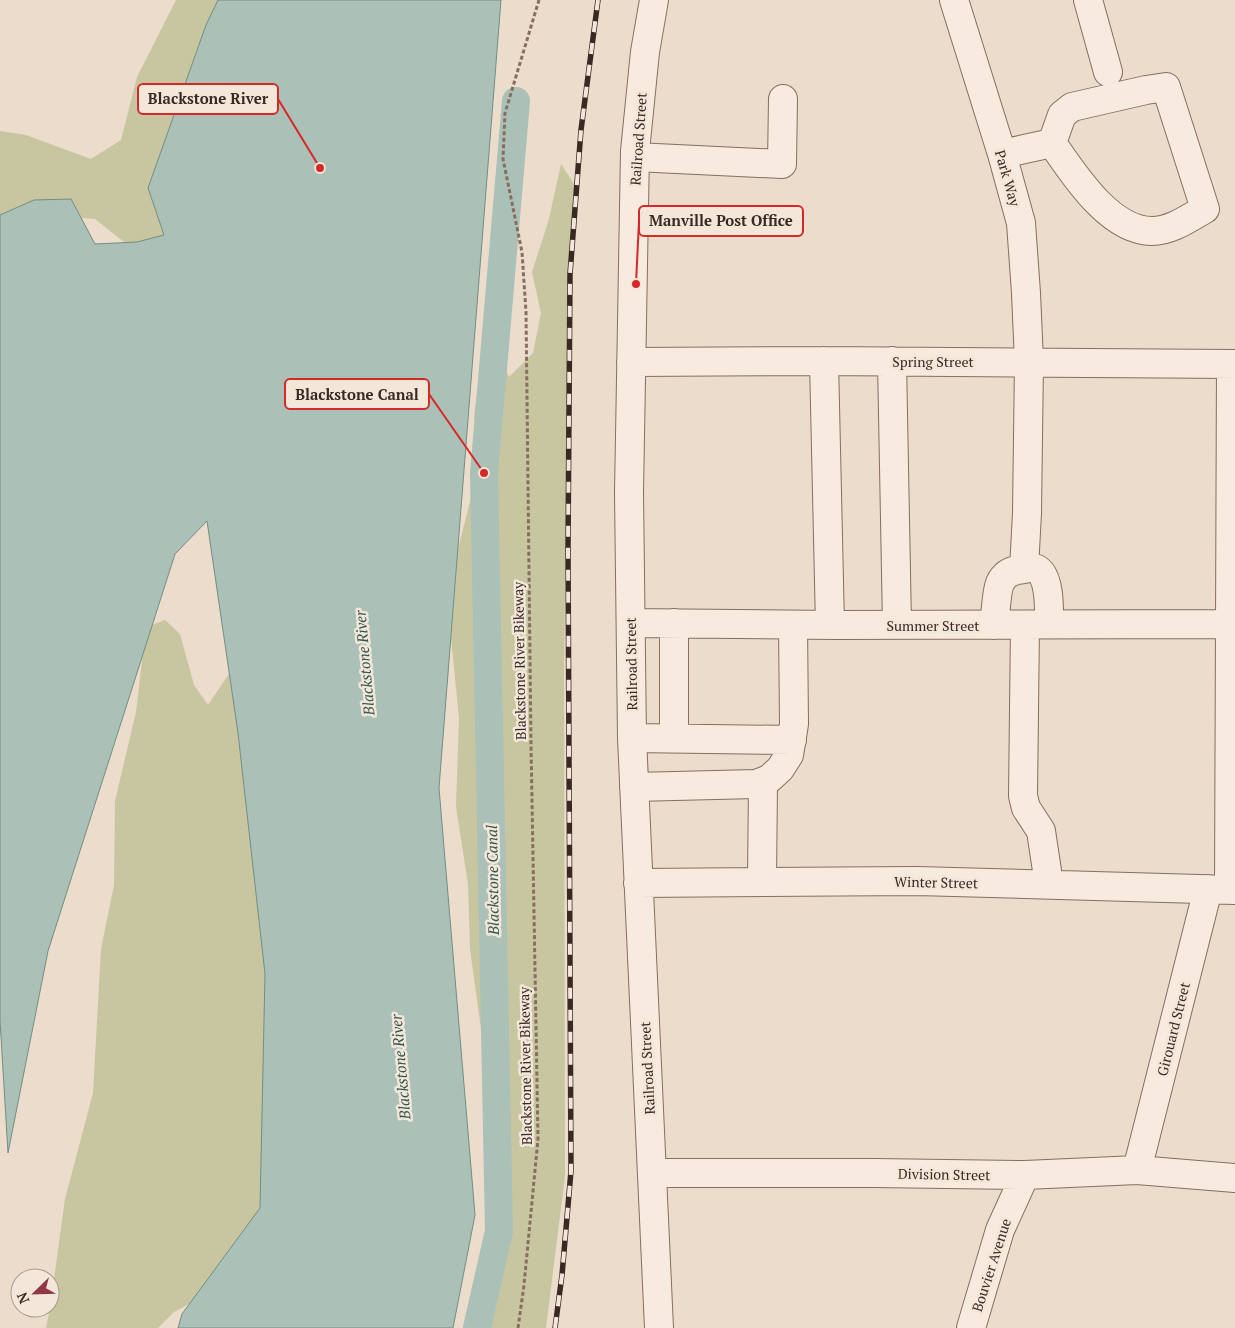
<svg xmlns="http://www.w3.org/2000/svg" width="1235" height="1328" viewBox="0 0 1235 1328" font-family="'PT Serif',serif">
<rect width="100%" height="100%" fill="#ebdccb"/>
<path fill="#c8c6a0" d="M 176,0 L 230,0 L 212,36 L 156,165 L 155,196 L 168,233 L 133,249 L 95,219 L 56,216 L 0,242 L 0,131 L 26,135 L 91,159 L 121,140 L 137,77 Z
M 561,164 L 578,190 L 569,310 L 564,665 L 565,1176 L 546,1328 L 486,1328 L 498,1282 L 495,1131 L 470,949 L 468,884 L 456,807 L 459,718 L 451,638 L 458,549 L 479,466 L 474,415 L 486,332 L 493,331 L 501,334 L 503,362 L 509,377 L 533,353 L 541,313 L 532,272 L 549,219 Z
M 165,620 L 180,634 L 194,685 L 208,705 L 233,668 L 245,730 L 241,755 L 281,858 L 269,1261 L 174,1312 L 158,1328 L 46,1328 L 50,1308 L 65,1199 L 93,1093 L 101,949 L 114,885 L 115,801 L 136,712 L 144,644 L 149,626 Z"/>
<path fill="#abc0b6" stroke="#728e82" d="M 218,0 L 501,0 L 439,788 L 475,1215 L 453,1328 L 178,1328 L 182,1314 L 260,1208 L 265,974 L 238,733 L 207,521 L 175,554 L 48,951 L 8,1153 L 0,1020 L 0,215 L 34,200 L 71,199 L 95,244 L 137,242 L 164,235 L 148,188 L 206,25 Z"/>
<g fill="none" stroke-linecap="round" stroke-linejoin="round">
<path stroke="#abc0b6" stroke-width="28" d="M 477,1328 L 499,1231 L 484,473 L 516,101"/>
<defs>
<path id="minor" d="M 654,0 L 645,52 L 635,151 L 629,493 L 632,738 L 659,1328
M 954,0 L 1002,154 L 1021,223 L 1026,293 L 1029,362 L 1027,513 L 1024,569
M 1088,0 L 1108,72
M 1166,87 L 1205,209 C 1189,218 1171,231 1152,231 C 1109,231 1073,173 1052,143 L 1062,115 L 1072,107 L 1146,90 Z
M 1002,154 L 1052,143
M 635,157 L 782,164 L 783,99
M 824,361 L 830,625
M 892,361 L 897,625
M 631,362 L 824,361 L 1235,364
M 631,623 L 836,625 L 1235,624
M 994,625 C 996,613 996,593 1000,583 C 1004,575 1010,571 1018,570 C 1023,570 1029,567 1034,568 C 1051,572 1049,612 1049,624
M 1025,625 L 1023,796 L 1026,808 L 1041,831 L 1049,884
M 632,738 L 792,740
M 674,738 L 674,623
M 634,787 L 756,784 L 769,779 L 780,769 L 789,755 L 794,724 L 793,625
M 762,881 L 763,782
M 638,883 L 917,881 L 1235,890
M 1229,889 L 1231,365
M 1137,1170 L 1208,889
M 652,1173 L 875,1173 L 1025,1175 L 1137,1170 L 1235,1178
M 971,1328 L 1000,1230 L 1025,1175"/>
</defs>
<use href="#minor" stroke="#866e61" stroke-width="30"/>
<path stroke="#866e61" stroke-width="3" stroke-dasharray="4 2.5" stroke-linecap="butt" d="M 518,1328 L 524,1285 L 538,1139 L 531,744 L 526,312 L 522,252 L 503,159 L 505,113 L 539,0"/>
<use href="#minor" stroke="#f6ebde" stroke-width="28"/>
<defs>
<path id="rail" d="M 555,1328 L 562,1275 L 571,1171 L 568,549 L 570,274 L 581,130 L 598,0"/>
</defs>
<use href="#rail" stroke="#382923" stroke-width="5.5"/>
<use href="#rail" stroke="#f3e7da" stroke-width="4" stroke-dasharray="11" stroke-linecap="butt"/>
</g>
<g text-anchor="middle" dominant-baseline="central" stroke-width="5" stroke-linejoin="round" paint-order="stroke">
<g font-size="14" fill="#382923" stroke="#f3e7da">
<text transform="translate(638 139) rotate(-86)">Railroad Street</text>
<text transform="translate(1008 178) rotate(74)">Park Way</text>
<text x="933" y="361">Spring Street</text>
<text x="933" y="625">Summer Street</text>
<text transform="translate(519 661) rotate(-91)">Blackstone River Bikeway</text>
<text transform="translate(631 664) rotate(-91)">Railroad Street</text>
<text transform="translate(936 882) rotate(1)">Winter Street</text>
<text transform="translate(1173 1029) rotate(-76)">Girouard Street</text>
<text transform="translate(525 1066) rotate(-91)">Blackstone River Bikeway</text>
<text transform="translate(647 1068) rotate(-93)">Railroad Street</text>
<text transform="translate(944 1174) rotate(1)">Division Street</text>
<text transform="translate(991 1265) rotate(-72)">Bouvier Avenue</text>
</g>
<g font-size="15" font-style="italic" fill="#33564e" stroke="#f3e7da">
<text transform="translate(364 663) rotate(-95)">Blackstone River</text>
<text transform="translate(492 880) rotate(-91)">Blackstone Canal</text>
<text transform="translate(400 1067) rotate(-95)">Blackstone River</text>
</g>
</g>
<path fill="none" stroke="#d62828" stroke-width="2" d="M320 168L278 99M636 284L639 221M484 473L429 394"/>
<g fill="#d62828" stroke="#f3e7da" stroke-width="2">
<circle cx="320" cy="168" r="5"/>
<circle cx="636" cy="284" r="5"/>
<circle cx="484" cy="473" r="5"/>
</g>
<g fill="#f3e7da" stroke="#d62828" stroke-width="2">
<rect x="138" y="84" width="140" height="30" rx="5"/>
<rect x="639" y="206" width="164" height="30" rx="5"/>
<rect x="285" y="379" width="144" height="30" rx="5"/>
</g>
<g font-size="15" text-anchor="middle" font-weight="bold" fill="#382923">
<text x="208" y="104">Blackstone River</text>
<text x="721" y="226">Manville Post Office</text>
<text x="357" y="400">Blackstone Canal</text>
</g>
<g transform="translate(35 1293) rotate(247)"><circle r="24" fill="#f3e7da" stroke="#a89b91"/>
<path d="M0-4L9 19L0 12L-9 19Z" fill="#8f3747"/>
<text y="-8" font-size="14" font-weight="bold" text-anchor="middle" fill="#382923">N</text>
</g>
</svg>
